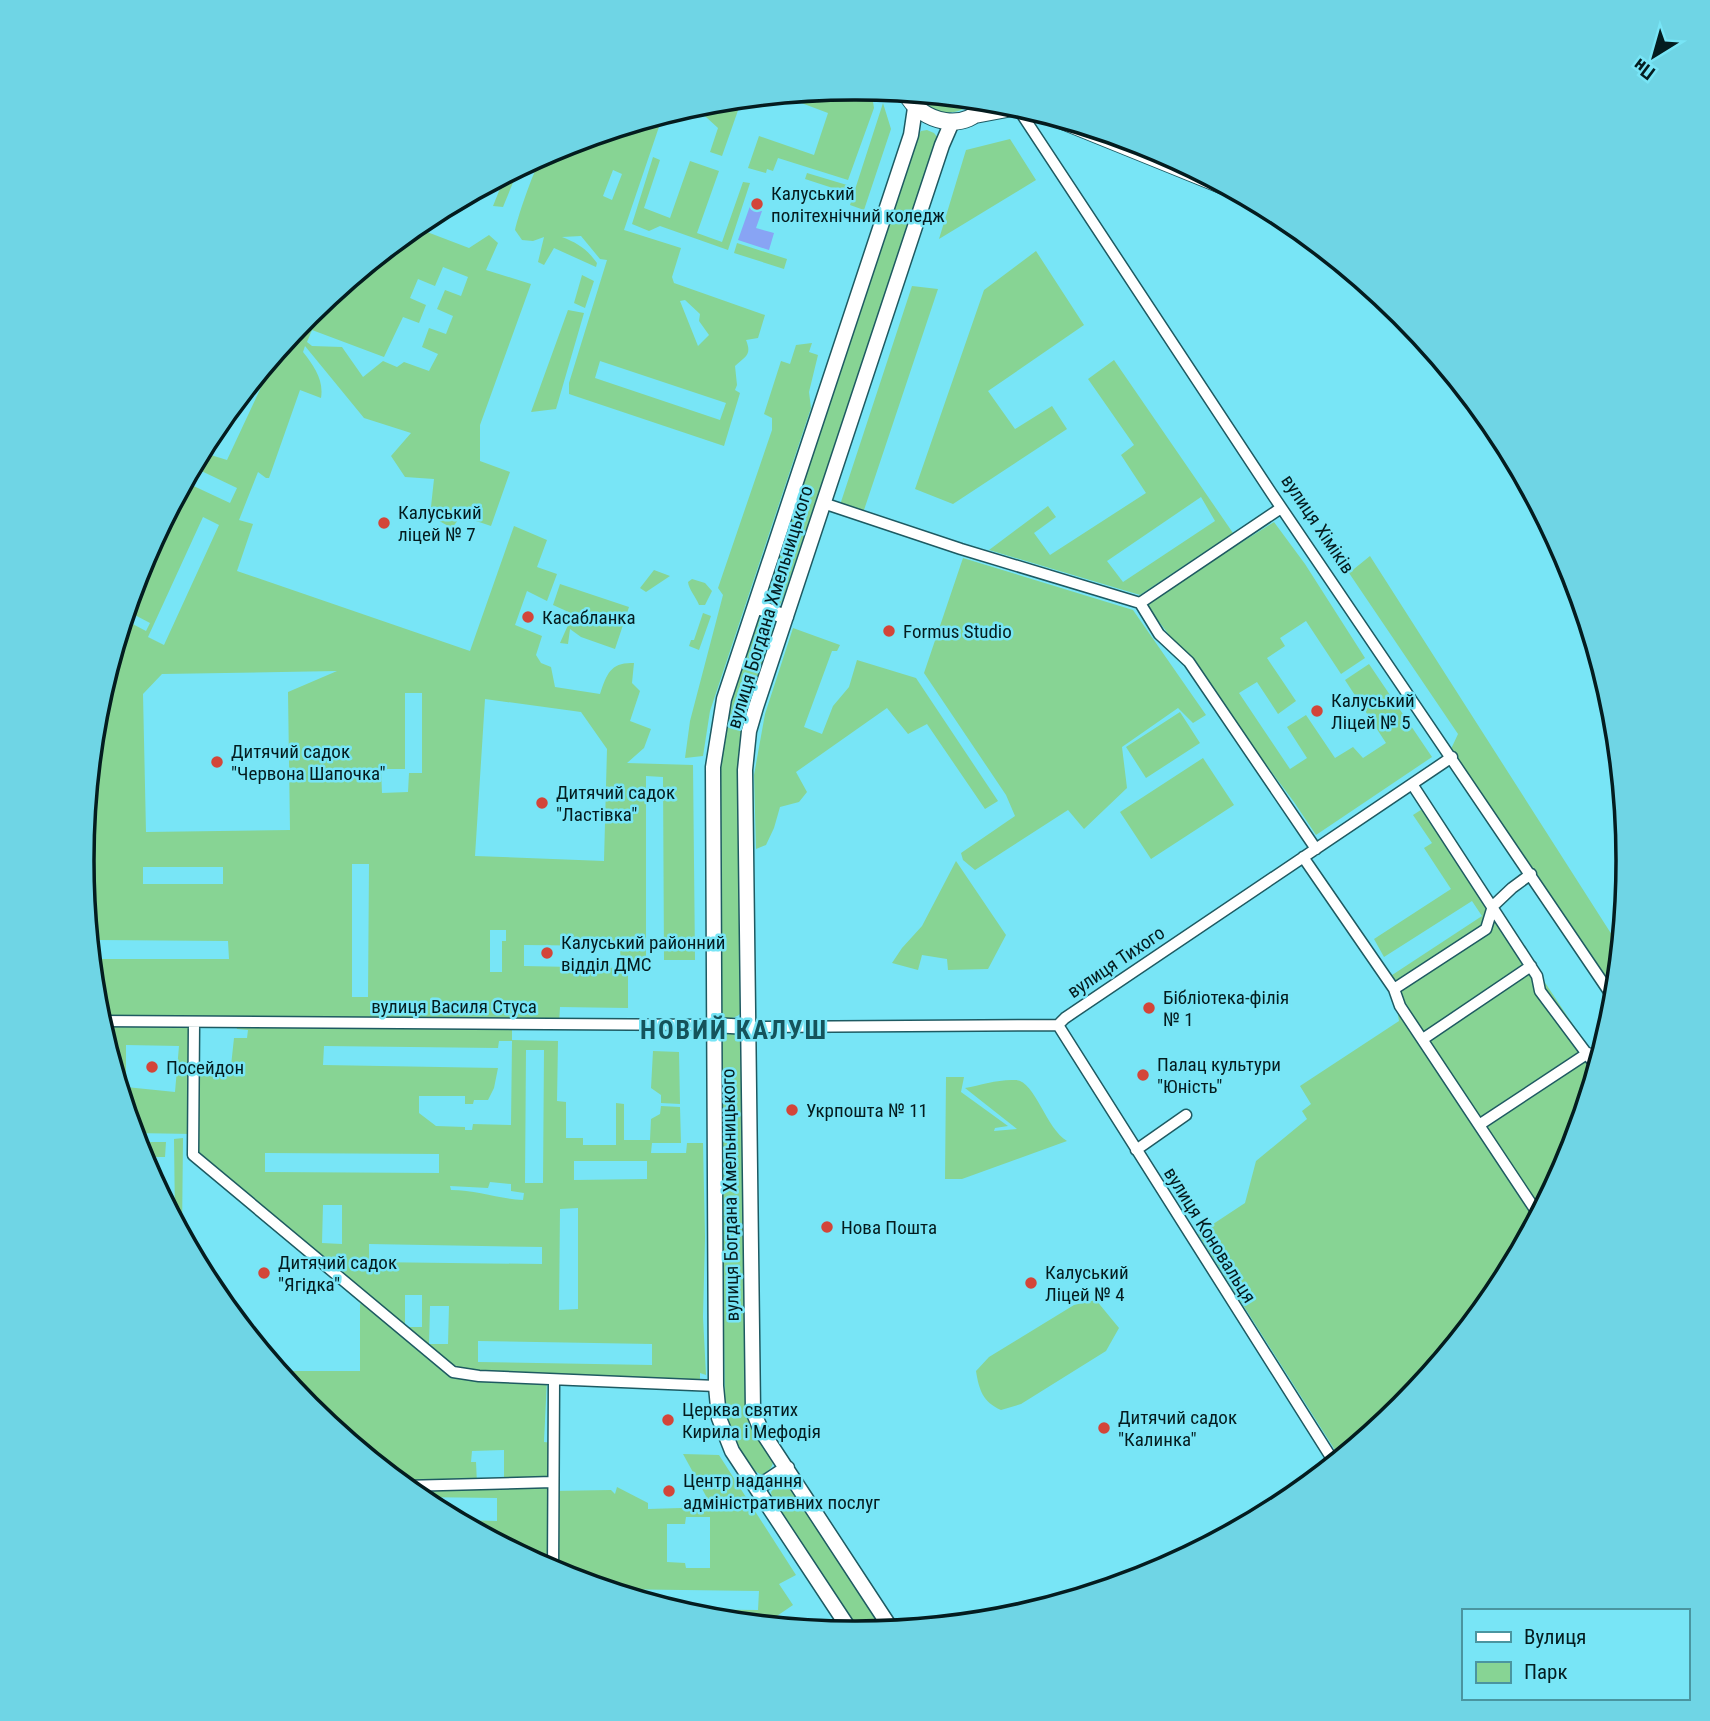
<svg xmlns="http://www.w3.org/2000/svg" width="1710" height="1721" viewBox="0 0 1710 1721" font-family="'Roboto Condensed',sans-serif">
<rect width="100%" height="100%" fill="#78e5f6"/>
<path fill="#87d494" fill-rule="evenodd" d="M 855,88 L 871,89 L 874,108 L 848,180 L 778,158 L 773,171 L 767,169 L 766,173 L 748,168 L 759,136 L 814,155 L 828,113 L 780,95 Z
M 917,94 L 977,100 C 957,118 932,117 917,94 Z
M 742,99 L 722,156 L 710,152 L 718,128 L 694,106 Z
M 883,103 L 891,129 L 864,210 L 850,205 Z
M 663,115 L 624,230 L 681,248 L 672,277 L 674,283 L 765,315 L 758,338 L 746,340 C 752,355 746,356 735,366 L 737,385 L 735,390 L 740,393 L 724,446 L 569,394 L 569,383 L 607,260 L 600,259 L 581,236 L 562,237 C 577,243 586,248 597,263 L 596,267 L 554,248 L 544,265 L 538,262 L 544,237 L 533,241 L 522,240 L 515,230 C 518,216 536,162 544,155 C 560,141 638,123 663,115 ZM 613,170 L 622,174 L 612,200 L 603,196 ZM 685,300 L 700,314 L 699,321 L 709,335 L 698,346 L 680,301 ZM 600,361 L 726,403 L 720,420 L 595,378 Z
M 927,130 L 934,133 L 938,138 L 937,143 L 783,598 L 780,605 L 773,607 L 767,604 L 764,598 L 917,137 L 921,131 Z
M 1010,139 L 1036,180 L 939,239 L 966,150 Z
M 653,157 L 660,160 L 644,208 L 670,218 L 690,161 L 719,171 L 697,233 L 722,242 L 743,182 L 750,183 L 728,250 L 660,226 L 649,231 L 632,224 Z
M 519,168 L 503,207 L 493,206 L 505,176 Z
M 807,173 L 847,185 L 845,192 L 805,179 Z
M 414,227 L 469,248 L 489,235 L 498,243 L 486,270 L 531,284 L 480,425 L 480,461 L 510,472 L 491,526 L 461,516 L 452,528 L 430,516 L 434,479 L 405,477 L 391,456 L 411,433 L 364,418 L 305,346 L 303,352 C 314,366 324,380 321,398 L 300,390 L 269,478 L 266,478 L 258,472 L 239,520 L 253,524 L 237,571 L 470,651 L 514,526 L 547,540 L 537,567 L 557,574 L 547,601 L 527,591 L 515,625 L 542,636 L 536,655 L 541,663 L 551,667 L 555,687 L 600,694 C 607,673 611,662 634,663 L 632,683 L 640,691 L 630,721 L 651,729 L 644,748 L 627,763 L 693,765 L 695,960 L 664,960 L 663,777 L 646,776 L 646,964 L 628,964 L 628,1008 L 560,1007 L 559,1024 L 512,1024 L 512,1040 L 558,1041 L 557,1101 L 566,1102 L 566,1138 L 583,1138 L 583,1145 L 616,1145 L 616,1103 L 624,1104 L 624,1140 L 650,1140 L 651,1119 L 660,1114 L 661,1106 L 680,1107 L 681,1143 L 652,1143 L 651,1153 L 686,1153 L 687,1143 L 703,1143 L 705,1237 L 703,1317 L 706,1375 L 700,1373 L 700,1386 L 547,1379 L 544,1442 L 553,1443 L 553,1491 L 611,1490 L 615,1494 L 617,1487 L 648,1503 L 648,1509 L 712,1507 L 683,1454 L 719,1455 L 796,1575 L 779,1584 L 793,1605 L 771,1620 L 774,1625 L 704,1618 L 675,1609 L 758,1610 L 759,1591 L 607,1589 L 559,1574 L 519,1553 L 518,1543 L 500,1542 L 458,1520 L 497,1521 L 497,1498 L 418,1497 L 308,1407 L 279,1371 L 360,1371 L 360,1305 L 362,1297 L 193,1155 L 193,1134 L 134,1133 L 97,1011 L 82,860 L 97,709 L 141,564 L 185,482 L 230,503 L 237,488 L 193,467 L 201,452 L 227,460 L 277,353 L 305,319 L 307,321 L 305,318 L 309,314 ZM 443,267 L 468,277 L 461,296 L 445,290 L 437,309 L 453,316 L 446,334 L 429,328 L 422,347 L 438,354 L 429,371 L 404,362 L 397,367 L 383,361 L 363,377 L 342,347 L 312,346 L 307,342 L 312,330 L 384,357 L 403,317 L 419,323 L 426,305 L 410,298 L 418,279 L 435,286 ZM 203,517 L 219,525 L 164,645 L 148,637 ZM 129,612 L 150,623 L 146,631 L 125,620 ZM 337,671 L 288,692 L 290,830 L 146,832 L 143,694 L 162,674 ZM 405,693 L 422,693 L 422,773 L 409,773 L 408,792 L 382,793 L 381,769 L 405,769 ZM 485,699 L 581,712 L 607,749 L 604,861 L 475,856 ZM 352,864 L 369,864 L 368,997 L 352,997 ZM 143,867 L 223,867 L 223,884 L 143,884 ZM 490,930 L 506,930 L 506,941 L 502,941 L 502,972 L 490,972 ZM 97,940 L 228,941 L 229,959 L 97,959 ZM 524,945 L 620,946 L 621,968 L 524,966 ZM 199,1023 L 236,1024 L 237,1029 L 248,1030 L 247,1038 L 234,1038 L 231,1066 L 204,1066 L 204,1063 L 194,1062 ZM 499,1041 L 512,1041 L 511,1125 L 473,1124 L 472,1130 L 465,1130 L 465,1127 L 436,1126 L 419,1113 L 419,1096 L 465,1096 L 465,1104 L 473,1104 L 474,1100 L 488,1100 L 494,1088 L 498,1068 L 323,1065 L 324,1046 L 498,1048 ZM 126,1045 L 179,1046 L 175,1092 L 126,1087 ZM 526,1050 L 544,1050 L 543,1183 L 525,1183 ZM 265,1153 L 439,1154 L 439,1173 L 265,1172 ZM 574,1161 L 647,1161 L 647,1179 L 574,1180 ZM 490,1182 L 511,1184 L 511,1191 L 524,1193 L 523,1200 C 499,1199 476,1190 451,1190 L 450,1186 L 488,1188 ZM 323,1205 L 342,1205 L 342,1244 L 322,1243 ZM 578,1208 L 578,1309 L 559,1310 L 560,1209 ZM 369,1244 L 542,1247 L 542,1264 L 369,1262 ZM 405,1295 L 422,1295 L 422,1327 L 405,1327 ZM 430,1306 L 449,1306 L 448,1344 L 429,1344 ZM 478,1341 L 652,1344 L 652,1365 L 478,1362 ZM 504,1450 L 504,1483 L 477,1484 L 476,1462 L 471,1462 L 472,1451 ZM 686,1517 L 710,1517 L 710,1568 L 686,1568 L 685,1563 L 667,1562 L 667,1524 L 685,1524 Z
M 737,243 L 787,259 L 784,269 L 734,253 Z
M 1036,251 L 1084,325 L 988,391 L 1015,429 L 1052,406 L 1067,429 L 953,504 L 915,489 L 984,290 Z
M 582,275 L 594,281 L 585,308 L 574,303 Z
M 912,286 L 938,289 L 862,516 L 839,508 Z
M 568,310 L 584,313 L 556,409 L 531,412 Z
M 812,343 L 809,352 L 818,355 L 809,392 L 811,408 L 710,711 L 703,756 L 685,758 L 690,721 L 723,595 L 718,588 L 772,430 L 772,418 L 764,414 L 781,361 L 790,364 L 796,345 Z
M 1114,360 L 1233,533 L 1140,595 L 989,550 L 1048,506 L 1056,517 L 1034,533 L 1050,555 L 1146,493 L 1121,455 L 1134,445 L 1088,379 ZM 1201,497 L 1215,521 L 1123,582 L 1107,561 Z
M 1274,522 L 1305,564 L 1365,658 L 1341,674 L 1306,621 L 1280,638 L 1285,646 L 1267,658 L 1296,701 L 1278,714 L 1257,682 L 1239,693 L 1290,769 L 1307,758 L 1287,727 L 1306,715 L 1335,758 L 1353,747 L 1363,758 L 1386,743 L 1345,680 L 1369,664 L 1432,757 L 1316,835 L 1294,802 L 1145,603 Z
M 1370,556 L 1619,946 L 1615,993 L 1451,749 L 1458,734 L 1349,573 Z
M 963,558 L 1133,610 L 1206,715 L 1193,723 L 1178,708 L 1122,747 L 1127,788 L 1084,829 L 1068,810 L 975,870 L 963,860 L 961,853 L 1015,816 L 1006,795 L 924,673 Z
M 654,570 L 670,576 L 646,592 L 640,588 Z
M 692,579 L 705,583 L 712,591 L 705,605 L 699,605 C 696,597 689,590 688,582 Z
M 560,584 L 629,607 L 615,649 L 581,637 L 570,629 L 568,644 L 560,643 L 573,614 L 553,605 Z
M 703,613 L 711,616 L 699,650 L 689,646 L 691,640 L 694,640 Z
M 764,618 L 773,625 L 773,633 L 749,706 L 739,770 L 740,1014 C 734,1019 728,1019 721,1016 L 719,770 L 726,717 L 754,627 L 758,620 Z
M 793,628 L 840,645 L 837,651 L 832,651 L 804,727 L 822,734 L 833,706 L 849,687 L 857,660 L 916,678 L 998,801 L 985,809 L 927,724 L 908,734 L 887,708 L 796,772 L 807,792 L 799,802 L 780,807 L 774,828 L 766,845 L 756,849 L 754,775 L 765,714 Z
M 1180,712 L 1200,743 L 1146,778 L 1126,747 Z
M 1203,758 L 1234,805 L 1151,859 L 1120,812 Z
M 1427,806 L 1598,1062 L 1569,1157 L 1497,1290 L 1401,1407 L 1340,1458 L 1198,1234 L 1245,1203 L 1256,1161 L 1307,1119 L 1302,1111 L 1311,1104 L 1300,1086 L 1399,1021 L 1394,989 L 1386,979 L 1482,916 L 1472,901 L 1384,957 L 1374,939 L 1451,889 L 1424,848 L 1432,843 L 1413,815 Z
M 956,861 L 1006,935 L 988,969 L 948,970 L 947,959 L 922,955 L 918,970 L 892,963 L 902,948 L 922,926 Z
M 726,1033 L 734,1034 L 742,1040 L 747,1411 L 773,1457 C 774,1467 770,1470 762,1475 C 744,1468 727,1427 725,1408 L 720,1041 Z
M 653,1051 L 679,1052 L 680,1104 L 661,1103 L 661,1095 L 651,1088 Z
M 946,1077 L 964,1077 L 961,1092 L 1008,1126 L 995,1128 L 994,1131 L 1017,1129 L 965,1088 C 981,1085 999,1079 1015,1080 C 1035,1080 1046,1129 1067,1141 L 962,1179 L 945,1179 Z
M 183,1138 L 183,1139 L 182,1233 L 175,1219 L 174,1139 Z
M 137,1142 L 166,1142 L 165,1157 L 142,1157 Z
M 1096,1300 L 1119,1328 L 1106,1351 L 1021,1404 L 1001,1410 C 983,1402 979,1390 976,1371 L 989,1357 L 1074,1305 Z
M 779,1483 L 785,1483 L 791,1487 L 885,1630 L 861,1633 L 772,1498 L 771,1492 Z"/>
<path fill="#88a4f4" d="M 750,206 L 762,211 L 756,228 L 774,233 L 769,250 L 738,240 Z"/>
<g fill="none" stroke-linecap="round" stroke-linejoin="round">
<defs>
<path id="minor" d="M 1017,107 L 1272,494 L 1614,999
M 823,503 L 961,549 L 1140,603 L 1159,634 L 1189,662 L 1316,849
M 1140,603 L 1281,508
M 1412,784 L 1537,976 L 1540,991 L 1596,1066
M 1303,857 L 1394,989 L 1400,1006 L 1538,1214
M 1394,989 L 1486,929 L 1493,906 L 1512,888 L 1531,874
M 100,1021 L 713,1025
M 194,1023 L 193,1155 L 453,1372 L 479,1376 L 716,1386
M 1058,1025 L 1334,1462
M 748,1027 L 1058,1025 L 1065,1018 L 1452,757
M 1423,1039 L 1531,966
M 1479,1125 L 1588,1053
M 1136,1150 L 1186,1115
M 404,1486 L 553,1482
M 553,1571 L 554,1380"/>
<path id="tertiary" d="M 755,606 L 786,617
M 713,1025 L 748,1027
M 757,1488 L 787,1468
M 892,1630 L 761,1430 L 753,1411 L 745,770 L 749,731 L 756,707 L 942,145 L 952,122
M 852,1633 L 732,1451 L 719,1418 L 716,1386 L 713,767 L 724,699 L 911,135 L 915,108"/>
<path id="secondary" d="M 906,93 C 920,123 969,135 987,101
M 1045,114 L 1228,188
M 975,115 L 1017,107"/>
</defs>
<use href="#minor" stroke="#1e5a62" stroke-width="13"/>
<use href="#tertiary" stroke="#1e5a62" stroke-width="17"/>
<use href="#secondary" stroke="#1e5a62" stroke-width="18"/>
<use href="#minor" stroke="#fff" stroke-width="10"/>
<use href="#tertiary" stroke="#fff" stroke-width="14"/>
<use href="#secondary" stroke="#fff" stroke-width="16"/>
</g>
<g fill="#d34539" stroke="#78e5f6" stroke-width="2.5">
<circle cx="757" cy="204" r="7"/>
<circle cx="384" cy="523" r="7"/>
<circle cx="528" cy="617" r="7"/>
<circle cx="889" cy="631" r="7"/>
<circle cx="1317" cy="711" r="7"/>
<circle cx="217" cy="762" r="7"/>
<circle cx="542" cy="803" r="7"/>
<circle cx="547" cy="953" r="7"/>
<circle cx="1149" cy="1008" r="7"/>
<circle cx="152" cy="1067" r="7"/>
<circle cx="1143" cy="1075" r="7"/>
<circle cx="792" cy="1110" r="7"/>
<circle cx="827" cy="1227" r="7"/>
<circle cx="264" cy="1273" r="7"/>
<circle cx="1031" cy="1283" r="7"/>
<circle cx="668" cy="1420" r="7"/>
<circle cx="1104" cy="1428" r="7"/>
<circle cx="669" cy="1491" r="7"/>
</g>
<g text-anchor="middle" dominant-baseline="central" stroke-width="5" stroke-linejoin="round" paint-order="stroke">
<g font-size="19" fill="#041c1f" stroke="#78e5f6" text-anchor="start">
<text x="771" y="193">Калуський<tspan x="771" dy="22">політехнічний коледж</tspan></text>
<text x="398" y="512">Калуський<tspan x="398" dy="22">ліцей № 7</tspan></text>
<text x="542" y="617">Касабланка</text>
<text x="903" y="631">Formus Studio</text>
<text x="1331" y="700">Калуський<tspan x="1331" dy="22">Ліцей № 5</tspan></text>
<text x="231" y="751">Дитячий садок<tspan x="231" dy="22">"Червона Шапочка"</tspan></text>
<text x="556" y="792">Дитячий садок<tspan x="556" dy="22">"Ластівка"</tspan></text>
<text x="561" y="942">Калуський районний<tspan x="561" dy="22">відділ ДМС</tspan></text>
<text x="1163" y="997">Бібліотека-філія<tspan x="1163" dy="22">№ 1</tspan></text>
<text x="1157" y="1064">Палац культури<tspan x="1157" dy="22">"Юність"</tspan></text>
<text x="166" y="1067">Посейдон</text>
<text x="806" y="1110">Укрпошта № 11</text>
<text x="841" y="1227">Нова Пошта</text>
<text x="278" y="1262">Дитячий садок<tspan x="278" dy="22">"Ягідка"</tspan></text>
<text x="1045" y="1272">Калуський<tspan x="1045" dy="22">Ліцей № 4</tspan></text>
<text x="682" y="1409">Церква святих<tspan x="682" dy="22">Кирила і Мефодія</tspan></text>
<text x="1118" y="1417">Дитячий садок<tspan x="1118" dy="22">"Калинка"</tspan></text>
<text x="683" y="1480">Центр надання<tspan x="683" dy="22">адміністративних послуг</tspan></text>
</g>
<g font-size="19" fill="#041c1f" stroke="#78e5f6">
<text transform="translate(1318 524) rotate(56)">вулиця Хіміків</text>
<text transform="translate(770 607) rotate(-73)">вулиця Богдана Хмельницького</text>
<text transform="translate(1116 962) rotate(-34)">вулиця Тихого</text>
<text x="454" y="1006">вулиця Василя Стуса</text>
<text transform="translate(730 1195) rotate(-91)">вулиця Богдана Хмельницького</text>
<text transform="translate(1210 1235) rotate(58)">вулиця Коновальця</text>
</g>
<g font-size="26" font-weight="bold" letter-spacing="2" fill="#15535b" stroke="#78e5f6">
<text x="734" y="1030">НОВИЙ КАЛУШ</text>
</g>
</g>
<path d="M0 0H1710V1721H0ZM854 100H856A760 760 0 0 1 1616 860V861A760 760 0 0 1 856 1621H854A760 760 0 0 1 94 861V860A760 760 0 0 1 854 100Z" fill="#6fd5e5" fill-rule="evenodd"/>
<path fill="none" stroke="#041c1f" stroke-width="3.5" d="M854 100H856A760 760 0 0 1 1616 860V861A760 760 0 0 1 856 1621H854A760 760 0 0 1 94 861V860A760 760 0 0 1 854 100Z"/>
<rect x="1462" y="1609" width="228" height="91" fill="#78e5f6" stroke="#4a95a0" stroke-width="2"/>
<rect x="1476" y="1632" width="35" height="10" fill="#ffffff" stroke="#4a95a0" stroke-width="2"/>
<text x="1524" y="1644" font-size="21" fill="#041c1f">Вулиця</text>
<rect x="1476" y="1662" width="35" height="21" fill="#87d494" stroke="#4a95a0" stroke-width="2"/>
<text x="1524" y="1679" font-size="21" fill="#041c1f">Парк</text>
<g transform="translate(1654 56) rotate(217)" stroke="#78e5f6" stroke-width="5" paint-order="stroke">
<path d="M0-5L12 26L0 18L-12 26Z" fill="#041c1f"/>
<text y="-10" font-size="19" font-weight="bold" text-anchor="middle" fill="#041c1f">Пн</text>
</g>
</svg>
